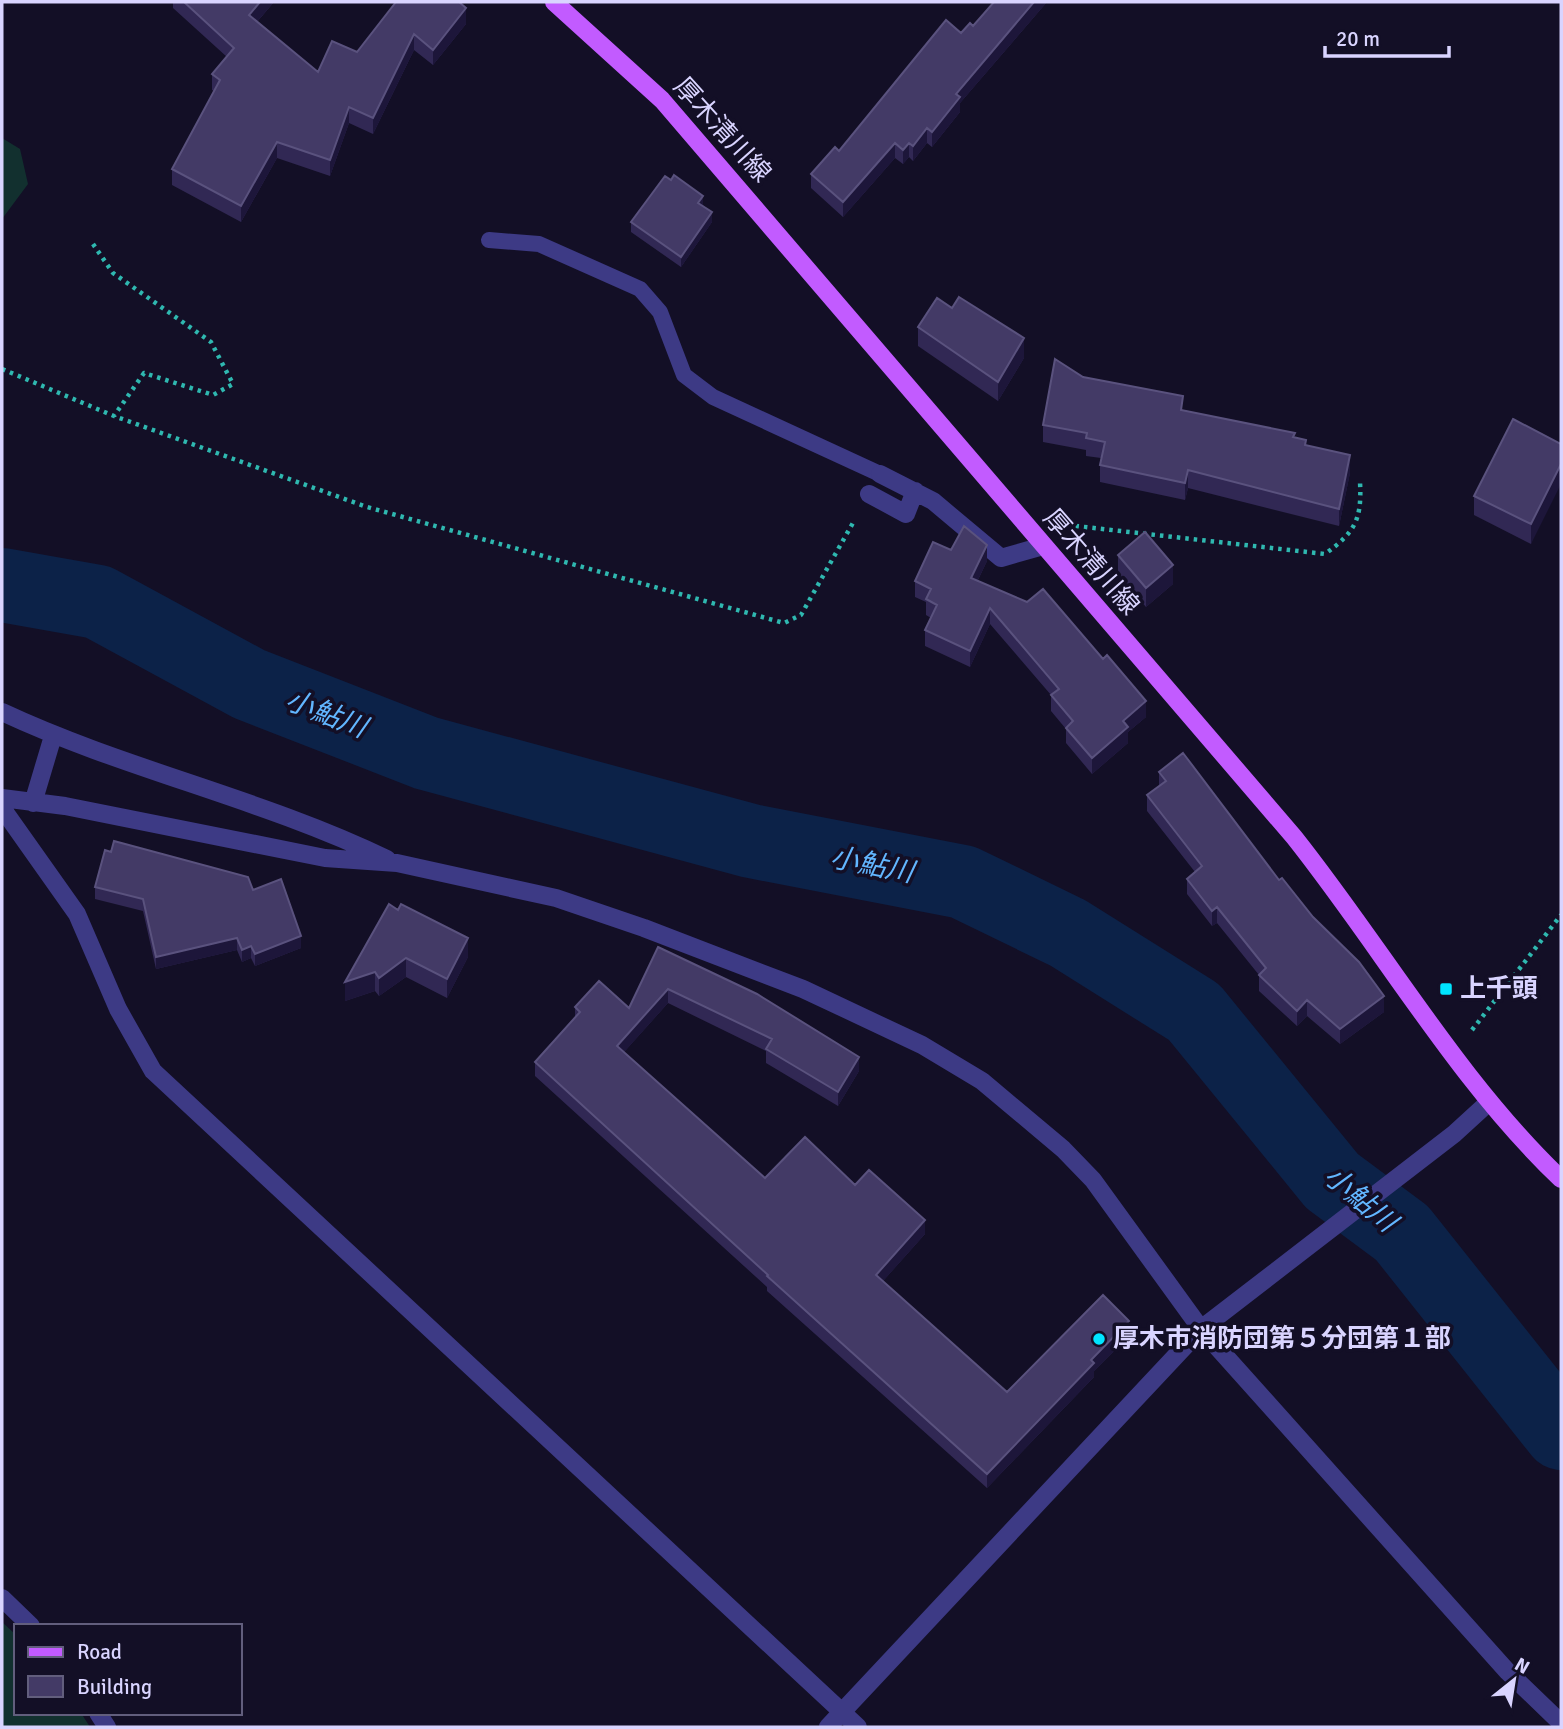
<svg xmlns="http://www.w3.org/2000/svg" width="1563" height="1729" viewBox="0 0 1563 1729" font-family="Signika,'Noto Sans JP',sans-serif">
<rect width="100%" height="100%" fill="#130f26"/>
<path fill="#12302f" d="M 2,138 L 20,149 L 28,184 L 2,219 Z
M 2,1622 L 16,1635 L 16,1713 L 81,1713 L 90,1727 L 2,1727 Z"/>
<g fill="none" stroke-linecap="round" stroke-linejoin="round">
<path stroke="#0c2248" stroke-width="74" d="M 2,585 L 98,602 L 249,684 L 426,753 L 751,841 L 963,882 L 1068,933 L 1194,1012 L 1332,1181 L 1402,1233 L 1561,1433"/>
<path stroke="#2fb8b0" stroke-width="4.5" stroke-dasharray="3.5 5" stroke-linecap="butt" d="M 93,244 L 113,273 L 211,342 L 233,384 L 213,395 L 144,373 L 114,416
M 2,369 L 114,416 L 367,507 L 784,623 L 801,615 L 854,521
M 1067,525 L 1325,554 C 1355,532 1362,520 1360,482
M 1472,1030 L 1561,915"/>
<path stroke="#3d3a85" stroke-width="16" d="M 489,240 L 539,244 L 640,289 L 660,312 L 684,375 L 713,397 L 880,474"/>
<path stroke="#3d3a85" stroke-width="18" d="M 880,474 L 933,501 L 1001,558 L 1043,546
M 869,494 L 906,514 L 915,491
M 2,712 C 126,770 263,799 387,859
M 2,798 L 65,806 L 325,858 L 397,863 L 556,898 L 644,928 L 803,989 L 922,1045 L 982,1081 L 1063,1149 L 1093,1180 L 1201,1329 L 1507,1671 L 1561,1723
M 33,803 L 53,736
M 2,808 L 77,914 L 118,1009 L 153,1071 L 842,1712 L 828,1727
M 2,1598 L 31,1626
M 98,1713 L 107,1727
M 858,1727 L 842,1712 L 1201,1329 L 1454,1134 L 1489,1102"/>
<path stroke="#c25bff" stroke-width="18" d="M 554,2 L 662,100 L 1294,837 C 1383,949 1458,1081 1561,1179"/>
</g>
<path fill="#312854" d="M 173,2 L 274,2 L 257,22 L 318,72 L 357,52 L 396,2 L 466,24 L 433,65 L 414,50 L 373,134 L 349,123 L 330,176 L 277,158 L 241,222 L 172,185 L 172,169 L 214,91 L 212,90 L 212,74 L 227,57 L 173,8 Z
M 994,2 L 1047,2 L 960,103 L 960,112 L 932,147 L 927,143 L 913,161 L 909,157 L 903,164 L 895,158 L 843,217 L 811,188 L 811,174 L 839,151 L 961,33 L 973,26 Z
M 703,205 L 712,222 L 681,267 L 631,232 L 631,222 Z
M 918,327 L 1024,358 L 998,401 L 918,346 Z
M 1083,377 L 1183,410 L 1295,438 L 1350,473 L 1339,526 L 1188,488 L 1185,500 L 1100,482 L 1100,465 L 1101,458 L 1086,456 L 1086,450 L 1043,442 L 1043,425 Z
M 1561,444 L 1531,544 L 1474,515 L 1474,496 Z
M 951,550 L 987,561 L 978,580 L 1146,717 L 1128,732 L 1128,743 L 1092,774 L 1066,743 L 1066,729 L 1051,711 L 1051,695 L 990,624 L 970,667 L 925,646 L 925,630 L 931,618 L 926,615 L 926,602 L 915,597 L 915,581 Z
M 1118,555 L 1173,584 L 1146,607 L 1118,575 Z
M 1159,772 L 1279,880 L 1384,1012 L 1340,1044 L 1307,1016 L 1297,1026 L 1259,991 L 1259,975 L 1217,923 L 1212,926 L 1187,894 L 1187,879 L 1195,872 L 1147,811 L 1147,795 L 1159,786 Z
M 111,852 L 253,890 L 301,948 L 255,966 L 251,958 L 242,962 L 237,950 L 156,969 L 143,911 L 95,899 L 95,887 Z
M 389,904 L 468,957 L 447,998 L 406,977 L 379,996 L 375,991 L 345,1001 Z
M 658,947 L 859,1071 L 838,1106 L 766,1063 L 766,1051 L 668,1003 L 624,1052 L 765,1178 L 855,1185 L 925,1234 L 883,1281 L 1007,1392 L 1129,1336 L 1094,1371 L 1094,1377 L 987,1488 L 767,1291 L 767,1287 L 535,1076 L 535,1062 L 575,1017 L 575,1007 L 629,1008 Z"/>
<path fill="#1d163a" d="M 260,2 L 274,2 L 249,31 L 249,15 Z
M 1034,2 L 1047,2 L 960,103 L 960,112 L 932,147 L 932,132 L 956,94 Z
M 466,8 L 466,24 L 433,65 L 433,50 Z
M 414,34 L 414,50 L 373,134 L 373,118 Z
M 349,107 L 349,123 L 330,176 L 330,160 Z
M 927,128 L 927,143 L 913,161 L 913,146 Z
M 277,142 L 277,158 L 241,222 L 241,206 Z
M 895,143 L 895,158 L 843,217 L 843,202 Z
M 909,143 L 909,157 L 903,164 L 903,150 Z
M 703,196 L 703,205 L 698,213 L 698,203 Z
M 712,212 L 712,222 L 681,267 L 681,257 Z
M 1024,338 L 1024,358 L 998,401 L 998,382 Z
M 1350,455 L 1350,473 L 1339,526 L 1339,509 Z
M 1561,464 L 1561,484 L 1531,544 L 1531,524 Z
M 1188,470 L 1188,488 L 1185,500 L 1185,483 Z
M 987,545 L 987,561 L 971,594 L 971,578 Z
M 1173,565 L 1173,584 L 1146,607 L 1146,588 Z
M 990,608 L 990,624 L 970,667 L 970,651 Z
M 1146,701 L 1146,717 L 1128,732 L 1128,743 L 1092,774 L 1092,758 L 1123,721 Z
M 1217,907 L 1217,923 L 1212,926 L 1212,911 Z
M 301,936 L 301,948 L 255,966 L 255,954 Z
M 237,938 L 237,950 L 156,969 L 156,957 Z
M 468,938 L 468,957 L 447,998 L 447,979 Z
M 251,946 L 251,958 L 242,962 L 242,950 Z
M 406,958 L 406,977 L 379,996 L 379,978 Z
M 375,972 L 375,991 L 345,1001 L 345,982 Z
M 668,989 L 668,1003 L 617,1060 L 617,1046 Z
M 1384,996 L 1384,1012 L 1340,1044 L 1340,1029 Z
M 1307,1000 L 1307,1016 L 1297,1026 L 1297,1011 Z
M 859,1057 L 859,1071 L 838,1106 L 838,1092 Z
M 925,1220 L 925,1234 L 876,1289 L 876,1275 Z
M 1129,1321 L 1129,1336 L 1094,1371 L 1094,1377 L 987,1488 L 987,1474 L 1091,1360 Z"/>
<path fill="#433a66" stroke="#5a527e" stroke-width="2" d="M 184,2 L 260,2 L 249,15 L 318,72 L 332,41 L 357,52 L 396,2 L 459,2 L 466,8 L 433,50 L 414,34 L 373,118 L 349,107 L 330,160 L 277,142 L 241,206 L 172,169 L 220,80 L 212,74 L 234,48 Z
M 994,2 L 1034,2 L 956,94 L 960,97 L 932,132 L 927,128 L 913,146 L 909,143 L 903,150 L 895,143 L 843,202 L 811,174 L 835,147 L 839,151 L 946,20 L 961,33 L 970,23 L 973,26 Z
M 674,175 L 703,196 L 698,203 L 712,212 L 681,257 L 631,222 L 665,176 L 671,180 Z
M 959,297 L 1024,338 L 998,382 L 918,327 L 937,298 L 952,308 Z
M 1055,359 L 1083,377 L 1183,396 L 1181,410 L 1295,433 L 1293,437 L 1306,440 L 1305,445 L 1350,455 L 1339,509 L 1188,470 L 1185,483 L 1100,465 L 1105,442 L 1086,438 L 1087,433 L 1043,425 Z
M 1513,419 L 1561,444 L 1561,464 L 1531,524 L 1474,496 Z
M 964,526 L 987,545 L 971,578 L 1027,602 L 1043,589 L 1103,659 L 1107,655 L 1146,701 L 1123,721 L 1128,727 L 1092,758 L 1066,728 L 1073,721 L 1051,695 L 1059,689 L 990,608 L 970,651 L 925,630 L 937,605 L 926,599 L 931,589 L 915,581 L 933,542 L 951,550 Z
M 1145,532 L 1173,565 L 1146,588 L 1118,555 Z
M 1183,753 L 1279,880 L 1282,878 L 1313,917 L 1359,962 L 1384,996 L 1340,1029 L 1307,1000 L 1297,1011 L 1259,975 L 1266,968 L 1217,907 L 1212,911 L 1187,879 L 1202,866 L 1147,795 L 1166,781 L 1159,772 Z
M 114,841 L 248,877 L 253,890 L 281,879 L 301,936 L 255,954 L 251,946 L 242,950 L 237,938 L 156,957 L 143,899 L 95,887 L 105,850 L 111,852 Z
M 389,904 L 398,910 L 401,904 L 468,938 L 447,979 L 406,958 L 379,978 L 375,972 L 345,982 Z
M 658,947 L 757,994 L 859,1057 L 838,1092 L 766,1049 L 772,1039 L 668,989 L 617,1046 L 765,1178 L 805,1137 L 855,1185 L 869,1170 L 925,1220 L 876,1275 L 1007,1392 L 1103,1295 L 1129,1321 L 1091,1360 L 1094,1363 L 987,1474 L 767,1276 L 768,1275 L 535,1062 L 580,1012 L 575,1007 L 599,981 L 629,1008 Z"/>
<g fill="#00e5ff" stroke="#130f26" stroke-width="2.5">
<rect x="1439" y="982" width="14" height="14" rx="3.5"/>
<circle cx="1099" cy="1339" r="7"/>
</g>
<g text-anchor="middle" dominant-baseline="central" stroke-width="7" stroke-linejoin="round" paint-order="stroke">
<g font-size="26" fill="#d9d4ff" stroke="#130f26">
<text transform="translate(722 130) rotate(48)">厚木清川線</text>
<text transform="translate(1091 562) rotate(49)">厚木清川線</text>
</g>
<g font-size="26" font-weight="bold" fill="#d9d4ff" stroke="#130f26" text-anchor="start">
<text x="1460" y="989">上千頭</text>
<text x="1113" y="1339">厚木市消防団第５分団第１部</text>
</g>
<g font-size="28" font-style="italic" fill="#62b6ff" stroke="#130f26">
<text transform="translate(326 714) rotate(21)">小鮎川</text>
<text transform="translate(872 865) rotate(11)">小鮎川</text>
<text transform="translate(1360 1199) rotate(40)">小鮎川</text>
</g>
</g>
<rect width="1563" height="1729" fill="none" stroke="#d9d4ff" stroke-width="7"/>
<rect x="14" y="1624" width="228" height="91" fill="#130f26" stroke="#625e7d" stroke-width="2"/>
<rect x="28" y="1647" width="35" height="10" fill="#c25bff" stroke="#625e7d" stroke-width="2"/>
<text x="77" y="1659" font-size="21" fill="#d9d4ff">Road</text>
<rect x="28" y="1676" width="35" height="21" fill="#433a66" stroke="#625e7d" stroke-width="2"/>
<text x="77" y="1694" font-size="21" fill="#d9d4ff">Building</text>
<g transform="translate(1514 1680) rotate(30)" stroke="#130f26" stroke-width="5" paint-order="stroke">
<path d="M0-5L12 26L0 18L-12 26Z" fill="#d9d4ff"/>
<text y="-10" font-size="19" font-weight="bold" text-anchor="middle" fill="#d9d4ff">N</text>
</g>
<path d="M1325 46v10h124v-10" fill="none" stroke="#d9d4ff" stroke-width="3.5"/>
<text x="1336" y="46" font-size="21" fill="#d9d4ff" stroke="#130f26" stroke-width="5" paint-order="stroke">20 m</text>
</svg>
